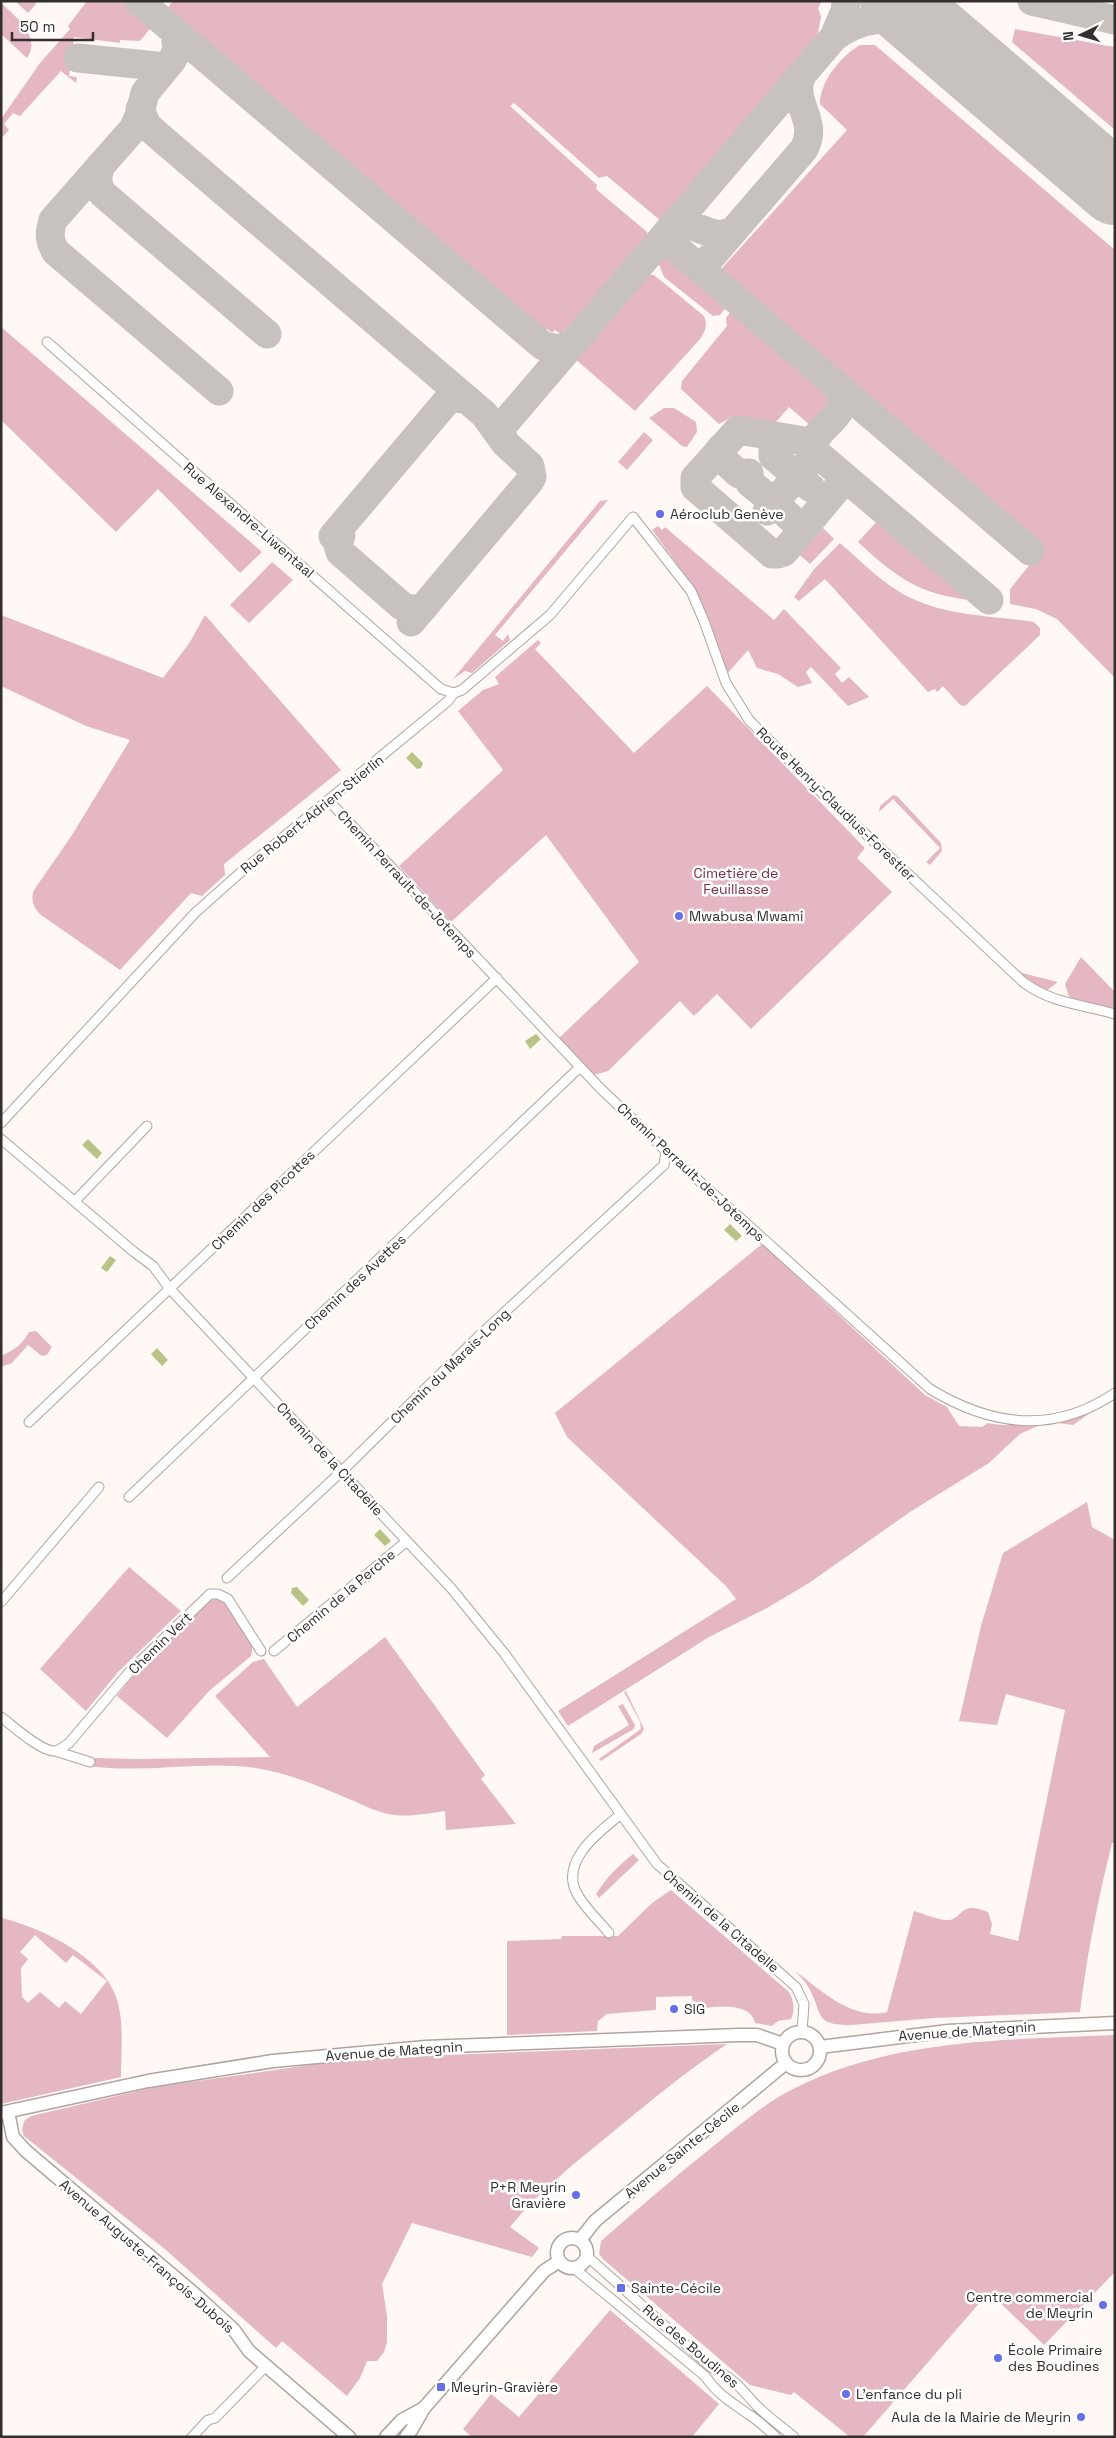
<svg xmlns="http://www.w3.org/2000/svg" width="1116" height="2438" viewBox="0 0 1116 2438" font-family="'Space Grotesk',sans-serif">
<rect width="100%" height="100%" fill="#fff8f4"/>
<path fill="#e5b7c3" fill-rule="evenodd" d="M 15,1 L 35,1 L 36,4 L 28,13 Z
M 87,1 L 126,1 L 153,25 L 140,41 L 120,40 L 120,43 L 74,37 L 69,76 L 77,77 L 76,83 L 61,71 L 20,116 L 13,113 L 4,124 L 9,130 L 1,139 L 1,119 L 40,63 L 70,29 L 68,26 Z
M 173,1 L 822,1 L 818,8 L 821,17 L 817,38 L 661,221 L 607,176 L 599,178 L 514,103 L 510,106 L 597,185 L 596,189 L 647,232 L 648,238 L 574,325 L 571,324 L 561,334 L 555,330 L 552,333 L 547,329 L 543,332 L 166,10 Z
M 1,3 C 15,16 42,37 27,58 L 1,34 Z
M 1015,29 L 1115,47 L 1115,130 L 1012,42 Z
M 860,45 L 875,45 L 1115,250 L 1115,678 L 1057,619 L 1036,609 L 1010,604 L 1010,589 L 1040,552 L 725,282 L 720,275 L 723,267 L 847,130 L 820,104 C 820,81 841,56 860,45 Z
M 666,255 L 670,255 L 730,302 L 720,315 L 713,316 L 664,277 L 658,262 Z
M 645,275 L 654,275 L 704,316 C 708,326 705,331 700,339 L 635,411 L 574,358 Z
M 736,305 L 834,389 L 836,403 L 819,425 L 812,427 L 789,407 L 771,428 L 733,421 L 730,418 L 719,424 L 681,389 L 682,381 L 727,326 L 726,318 Z
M 1,327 L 35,356 L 262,552 L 240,573 L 158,489 L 116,532 L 1,420 Z
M 664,408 L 674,408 L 696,422 L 697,432 L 687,447 L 682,446 L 649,418 Z
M 644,432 L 653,440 L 627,470 L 618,462 Z
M 608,500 L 495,635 L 503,641 L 508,634 L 510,640 L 472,673 L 465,671 L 453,679 L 600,501 Z
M 880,518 L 893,528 L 898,525 L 986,602 C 924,596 903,584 858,542 Z
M 819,524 L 834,539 L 810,564 L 795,551 Z
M 658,526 L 662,530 L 665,527 L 774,620 L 784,609 L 841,668 L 835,674 L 842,683 L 849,677 L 869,697 L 848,706 L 811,667 L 806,672 L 812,683 L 798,687 L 778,674 L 757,668 L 748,650 L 728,673 L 696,590 L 652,530 Z
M 840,543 C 862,562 886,587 913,599 C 950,616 995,616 1034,622 L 1040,628 L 1040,635 L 965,706 L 960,705 L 943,686 L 937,692 L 935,689 L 928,692 L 825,579 L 799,601 L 794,597 L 815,568 Z
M 272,562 L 293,580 L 249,623 L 230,605 Z
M 1,615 L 163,678 L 190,642 L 205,615 L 341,770 L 224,864 L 225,875 L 202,896 L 191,893 L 120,970 L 41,915 C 34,908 30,900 34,890 L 72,835 L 130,740 L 86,726 L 1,686 Z
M 538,640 L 541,643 L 535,649 L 634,753 L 707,686 L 865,848 L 857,858 L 892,892 L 751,1029 L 717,994 L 694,1016 L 680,1001 L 608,1071 L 594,1075 L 559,1038 L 639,962 L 546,835 L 451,922 L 399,866 L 503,770 L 458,711 L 483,690 L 499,684 L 495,677 Z
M 893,795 L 897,796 L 941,843 L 942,851 L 930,865 L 926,862 L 940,848 L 893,799 L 879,812 L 880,806 Z
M 1081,957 L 1115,992 L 1115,1008 L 1075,1000 L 1069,997 L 1065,984 Z
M 1018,972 L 1058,982 L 1046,991 Z
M 762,1244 L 925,1395 L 947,1407 L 959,1426 L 982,1427 L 988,1423 C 1011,1429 1067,1421 1090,1413 L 1073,1425 L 1058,1423 L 1040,1425 L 1020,1434 L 989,1463 L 910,1512 L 809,1583 L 767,1608 L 709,1637 L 568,1726 L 558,1711 L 736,1599 L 726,1586 L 567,1437 L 555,1413 Z
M 36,1331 L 52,1347 L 47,1355 L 42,1356 L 28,1345 L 12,1363 L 1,1367 L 1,1356 C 15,1349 21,1346 29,1332 Z
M 1087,1502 L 1092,1527 L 1115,1540 L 1115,1843 L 1112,1843 C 1098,1899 1087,1954 1080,2012 L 934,2018 L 851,2025 C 814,2025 823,2015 810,1990 C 807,1983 800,1977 795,1971 C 821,1990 852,2021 887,2012 L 914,1911 C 924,1914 936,1919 945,1920 C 965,1921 957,1899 988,1912 L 992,1924 L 990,1934 L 1018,1941 L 1065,1710 L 1006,1694 L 997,1725 L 959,1721 L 981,1626 L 1003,1553 Z
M 129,1567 L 181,1611 L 118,1672 L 86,1711 L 40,1669 Z
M 218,1598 L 223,1600 L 253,1643 L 251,1656 L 209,1691 L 167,1738 L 117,1696 L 136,1672 L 209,1601 Z
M 385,1637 L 485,1775 L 481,1779 L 516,1824 L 446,1830 L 445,1811 C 429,1813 411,1817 395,1815 C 380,1814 364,1805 349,1799 C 319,1786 288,1773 256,1768 C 201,1760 145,1774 89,1766 L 92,1758 L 139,1759 L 270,1757 L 215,1696 L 253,1662 L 264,1659 L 297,1707 Z
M 626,1691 L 644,1729 L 641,1734 L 601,1761 L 599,1759 L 641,1729 L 640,1722 L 624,1692 Z
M 623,1704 L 635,1725 L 634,1729 L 592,1753 L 594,1746 L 629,1725 L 618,1706 Z
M 633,1854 L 639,1860 L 599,1898 L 596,1894 C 607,1877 617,1867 633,1854 Z
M 671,1890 L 789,1992 C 794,2000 795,2011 791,2019 L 778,2021 L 772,2026 L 755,2023 C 750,2000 711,2008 693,2009 L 692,1996 L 656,1997 L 656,2010 L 607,2014 L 598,2021 L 597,2031 L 507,2035 L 507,1941 L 561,1939 L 562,1936 L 618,1936 L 652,1903 Z
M 2,1918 C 42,1928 108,1959 118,2003 C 124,2026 121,2053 121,2077 L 1,2104 ZM 35,1935 L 66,1963 L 73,1955 L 107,1981 L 81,2014 L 65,2001 L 59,2008 L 40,1992 L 28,2003 L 22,1997 L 21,1968 L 28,1959 L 20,1952 Z
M 1115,2035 L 1115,2272 L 1044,2345 L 989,2292 L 863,2437 L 850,2437 L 794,2392 L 791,2395 L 750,2385 L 604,2260 L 599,2254 L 601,2241 C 639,2208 677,2175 716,2144 C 741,2124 765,2103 793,2089 C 892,2038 1007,2040 1115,2035 Z
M 727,2044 C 685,2072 647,2104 608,2136 C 574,2164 538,2192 510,2227 L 539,2248 L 532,2257 L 412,2223 L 382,2284 L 387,2316 L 387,2342 L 384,2352 L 377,2361 L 367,2361 L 360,2378 L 347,2396 L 282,2341 L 276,2348 L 166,2250 L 24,2136 L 22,2130 L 24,2121 L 31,2116 L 155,2087 L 338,2061 L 422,2056 Z
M 610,2310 L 719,2404 L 692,2437 L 472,2437 L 463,2429 L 491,2394 L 519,2417 Z"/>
<path fill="#b9c386" d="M 412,752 L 423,763 L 421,768 L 417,769 L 406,758 Z
M 536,1034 L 541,1039 L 530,1049 L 525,1041 Z
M 88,1139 L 102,1153 L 97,1159 L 82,1145 Z
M 730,1224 L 742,1236 L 736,1241 L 724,1230 Z
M 110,1256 L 116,1260 L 107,1272 L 101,1268 Z
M 157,1348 L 168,1360 L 162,1366 L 151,1354 Z
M 380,1529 L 391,1541 L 385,1546 L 374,1535 Z
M 297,1587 L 309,1600 L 303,1606 L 291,1593 L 292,1588 Z"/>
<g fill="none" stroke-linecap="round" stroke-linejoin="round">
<path stroke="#c8c2be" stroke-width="29" d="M 139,1 L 543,346 L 559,349 L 570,345
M 1032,1 L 1115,20
M 175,32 L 177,50 L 172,60 L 145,93 L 139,116 L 133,129 L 53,220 C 49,233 49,241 56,252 L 219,391
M 834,37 C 866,14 886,18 923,24
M 78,58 L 166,67
M 140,109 L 147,125 L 153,131 L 484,414 L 505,443 L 530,466 L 532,477 L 529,482 L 411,622
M 101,165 C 97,177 96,184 103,194 L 267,334
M 675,224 C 696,220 712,243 732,231
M 669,230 L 667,236 L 670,243 L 1030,551
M 708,276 L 705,267 L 710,258 L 804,149 C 820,120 789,102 802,75
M 838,388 C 855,419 808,427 814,451 L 989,600
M 816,439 L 810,442 L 738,430 L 695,478 L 695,487 L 772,554 L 778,554 L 784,552 L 839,486 L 842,479 L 840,473
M 505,443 L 501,434 L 504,424 L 834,37 L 845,11 L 846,1
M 773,445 L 773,456 L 811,488
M 721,448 L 721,458 L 739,474 L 749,473 L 750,483 L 769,498 L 779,497 L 779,507 L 797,524 L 807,523
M 767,511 L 814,456 L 814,451
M 341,535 L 338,545 L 340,552 L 402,606 L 411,610 L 424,607
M 333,536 L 446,402 L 454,397 L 467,399"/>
<path stroke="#c8c2be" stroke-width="74" d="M 897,1 L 1115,188"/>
<defs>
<path id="street" d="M 47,342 L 441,689 L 454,693
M 328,800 L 600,1088 L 666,1151 L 930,1389 C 991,1426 1053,1435 1115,1393
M 1,1123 L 196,912 L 240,873 L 448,701 L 454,693 L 462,690 L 550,615 L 633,517 L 691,591 L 704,621 L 726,683 L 749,720 L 823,794 L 1023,982 C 1053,1004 1081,1004 1115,1014
M 1,1139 L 134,1252 L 153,1266 L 170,1289 L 451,1588 L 504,1653 L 657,1864 L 796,1987 L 804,2004 L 802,2032
M 75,1201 L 147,1126
M 29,1422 L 497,978
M 129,1497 L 580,1067
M 227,1578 L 342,1471 L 481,1334 L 664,1165 L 666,1151
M 1,1602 L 99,1487
M 274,1651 L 407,1541
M 1,1717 C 12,1725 41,1752 55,1751 C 60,1750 65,1746 69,1743 L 131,1670 L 210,1594 L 218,1594 L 228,1599 L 261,1651
M 55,1751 L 90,1762
M 609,1933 C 599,1921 587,1910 579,1897 C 557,1864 597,1833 620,1815
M 587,2256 L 712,2368 C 732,2376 743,2391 757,2406 C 768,2417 782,2427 794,2437
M 575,2269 L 705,2376 C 717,2394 731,2402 748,2414 C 758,2420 767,2429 776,2437
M 192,2437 L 208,2420 L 215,2418 L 266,2366"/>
<path id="secondary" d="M782 2051a19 19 0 1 1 38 0a19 19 0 1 1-38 0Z
M 820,2047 L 948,2031 L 1115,2023
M 8,2112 L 13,2137 L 26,2151 L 197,2296 L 234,2330 L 249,2351 L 349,2437
M 1,2113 L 148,2081 L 273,2061 L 426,2047 L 739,2035 L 757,2035 L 783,2044
M557 2253a15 15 0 1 1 30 0a15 15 0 1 1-30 0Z
M 580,2240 L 595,2221 L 786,2063
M 386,2437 L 402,2420 L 424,2408
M 406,2437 L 412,2429 L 424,2408 L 544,2271 L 558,2262"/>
</defs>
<use href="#street" stroke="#afa59e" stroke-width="11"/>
<use href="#secondary" stroke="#afa59e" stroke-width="15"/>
<use href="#street" stroke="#fff" stroke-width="9"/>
<use href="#secondary" stroke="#fff" stroke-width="12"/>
</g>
<g fill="#646fe8" stroke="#fff" stroke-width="2">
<circle cx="660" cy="514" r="5"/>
<circle cx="679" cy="916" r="5"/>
<circle cx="674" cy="2009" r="5"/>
<circle cx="576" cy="2195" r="5"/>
<rect x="616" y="2283" width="10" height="10" rx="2.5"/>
<circle cx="1103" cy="2305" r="5"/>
<circle cx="998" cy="2358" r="5"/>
<rect x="436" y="2382" width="10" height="10" rx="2.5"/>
<circle cx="846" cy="2394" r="5"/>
<circle cx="1081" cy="2417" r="5"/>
</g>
<g text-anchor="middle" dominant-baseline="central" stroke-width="5" stroke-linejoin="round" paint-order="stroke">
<g font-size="14" fill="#332f2c" stroke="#fff" text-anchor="start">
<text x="670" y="514">Aéroclub Genève</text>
<text x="689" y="916">Mwabusa Mwami</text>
<text x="684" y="2009">SIG</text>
<text x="566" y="2187" text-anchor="end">P+R Meyrin<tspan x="566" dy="16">Gravière</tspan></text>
<text x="631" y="2288">Sainte-Cécile</text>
<text x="1093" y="2297" text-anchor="end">Centre commercial<tspan x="1093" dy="16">de Meyrin</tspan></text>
<text x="1008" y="2350">École Primaire<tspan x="1008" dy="16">des Boudines</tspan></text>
<text x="451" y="2387">Meyrin-Gravière</text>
<text x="856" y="2394">L'enfance du pli</text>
<text x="1071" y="2417" text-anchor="end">Aula de la Mairie de Meyrin</text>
</g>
<g font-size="14" fill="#332f2c" stroke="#fff">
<text transform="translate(249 520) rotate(41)">Rue Alexandre-Liwentaal</text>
<text transform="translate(836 804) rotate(44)">Route Henry-Claudius-Forestier</text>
<text transform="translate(312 814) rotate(-39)">Rue Robert-Adrien-Stierlin</text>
<text transform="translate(407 884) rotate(47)">Chemin Perrault-de-Jotemps</text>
<text transform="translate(691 1172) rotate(43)">Chemin Perrault-de-Jotemps</text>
<text transform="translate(263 1200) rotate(-44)">Chemin des Picottes</text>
<text transform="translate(355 1282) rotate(-43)">Chemin des Avettes</text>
<text transform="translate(450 1366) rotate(-44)">Chemin du Marais-Long</text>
<text transform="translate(330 1459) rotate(47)">Chemin de la Citadelle</text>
<text transform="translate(341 1596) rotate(-40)">Chemin de la Perche</text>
<text transform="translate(160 1643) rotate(-44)">Chemin Vert</text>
<text transform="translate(721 1921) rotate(41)">Chemin de la Citadelle</text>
<text transform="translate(967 2031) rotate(-4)">Avenue de Mategnin</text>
<text transform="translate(394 2051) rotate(-4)">Avenue de Mategnin</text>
<text transform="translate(682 2150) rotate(-39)">Avenue Sainte-Cécile</text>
<text transform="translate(147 2256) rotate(41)">Avenue Auguste-François-Dubois</text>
<text transform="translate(691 2346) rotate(40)">Rue des Boudines</text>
</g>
<g font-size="14" fill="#792a46" stroke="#fff">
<text x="736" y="873">Cimetière de<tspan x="736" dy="16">Feuillasse</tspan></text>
</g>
</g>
<rect width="1116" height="2438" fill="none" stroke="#332f2c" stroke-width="5"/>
<g transform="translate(1081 35) rotate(265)" stroke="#ffffff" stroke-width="4" paint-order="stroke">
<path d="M0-4L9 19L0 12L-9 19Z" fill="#332f2c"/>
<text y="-8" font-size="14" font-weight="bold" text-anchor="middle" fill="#332f2c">N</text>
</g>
<path d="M12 32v8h81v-8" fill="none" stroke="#332f2c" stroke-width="2.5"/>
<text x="20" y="32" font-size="15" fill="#332f2c" stroke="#ffffff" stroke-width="4" paint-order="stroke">50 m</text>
</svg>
